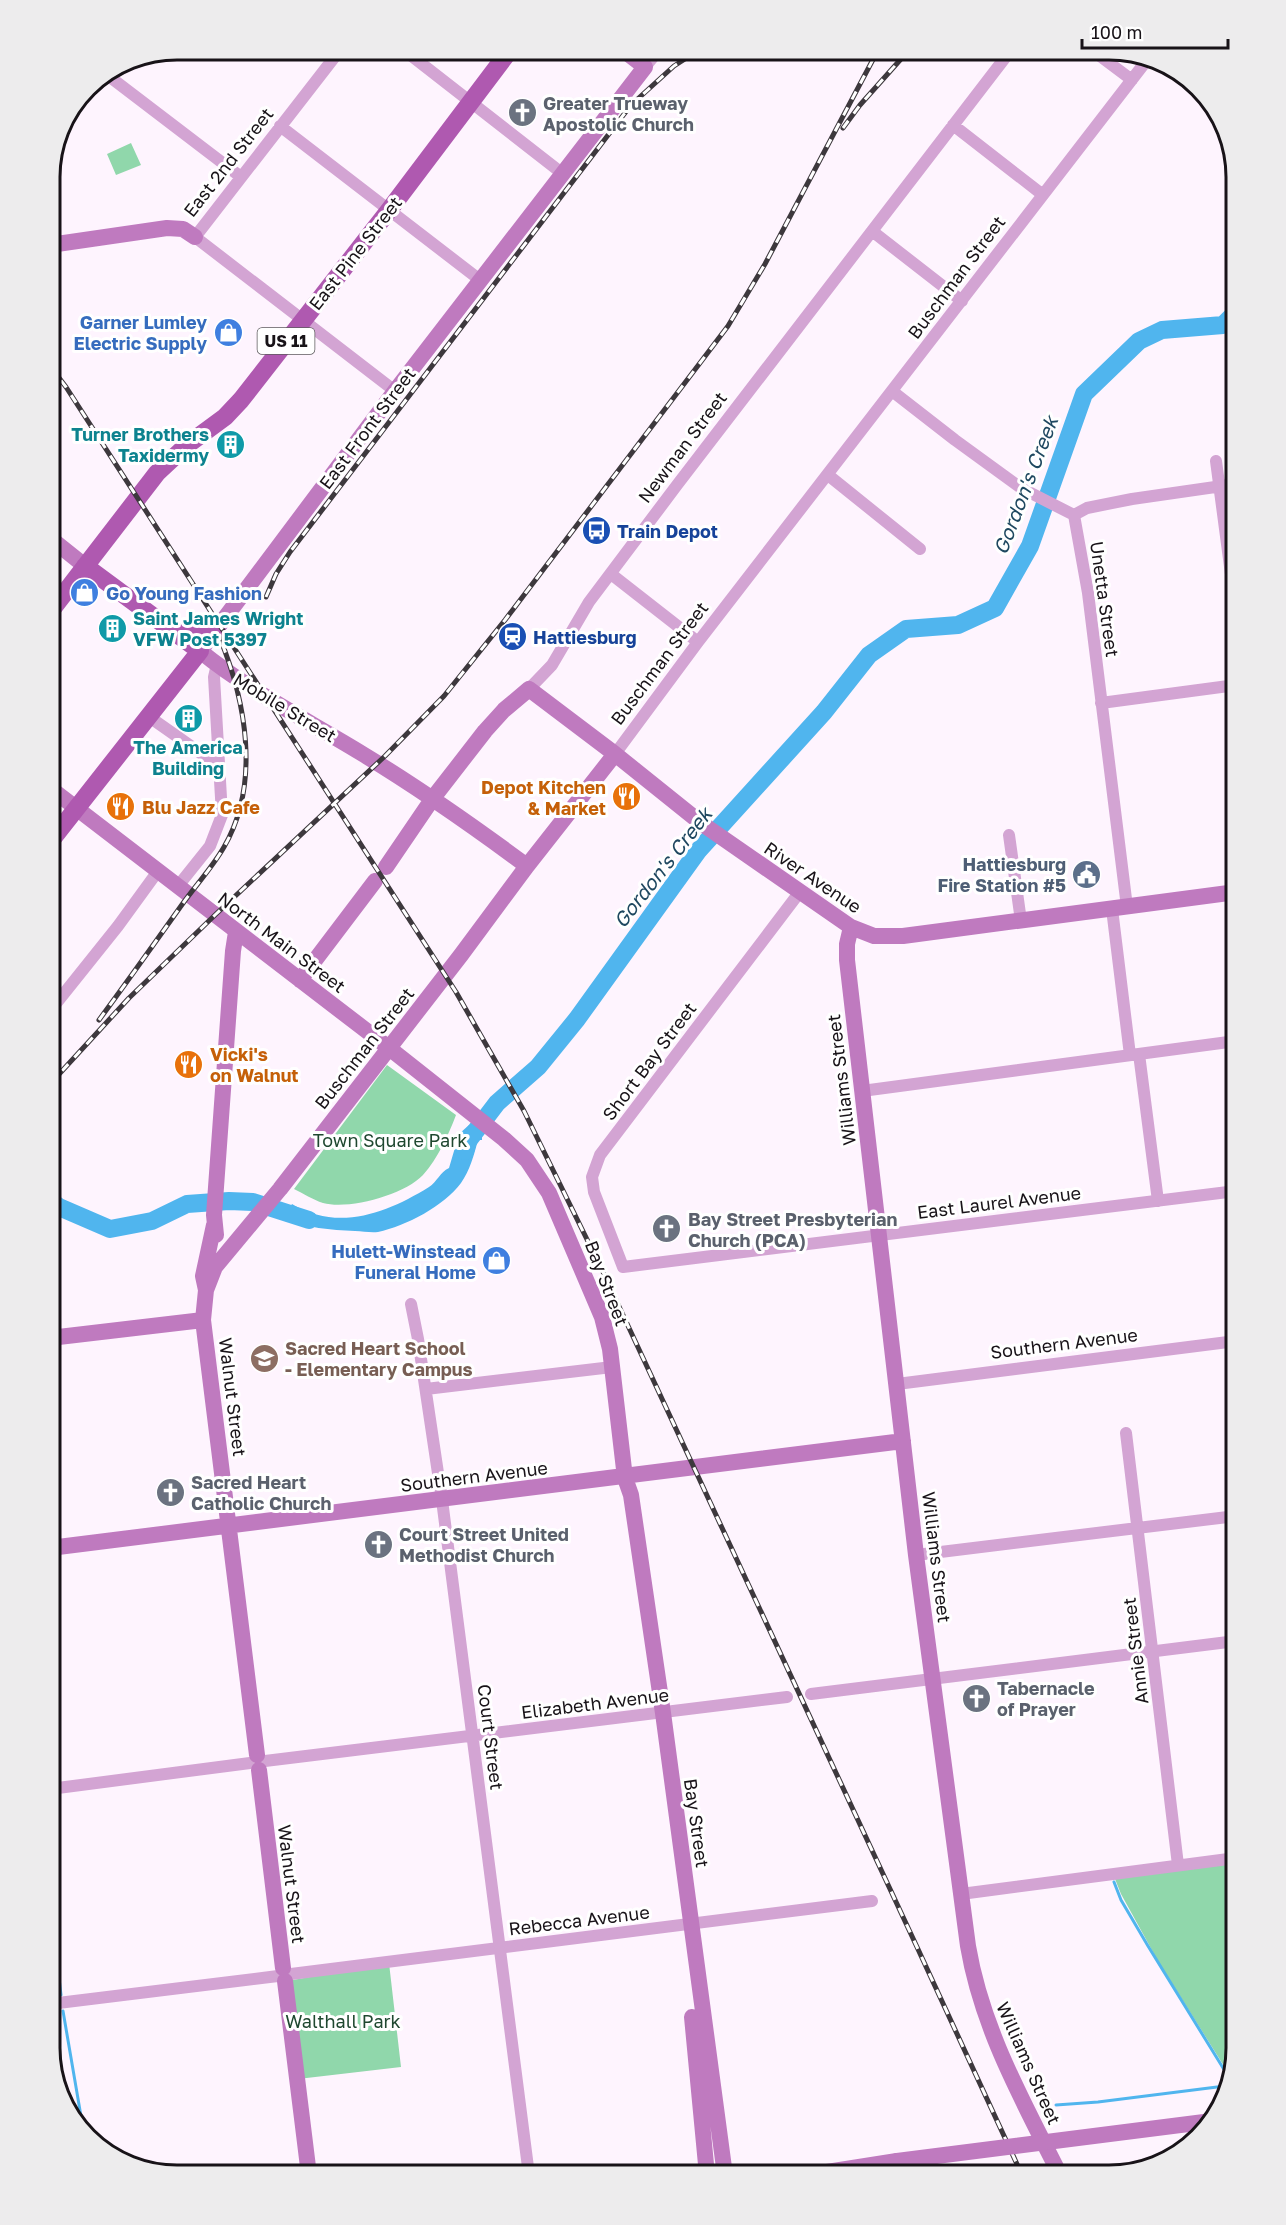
<svg xmlns="http://www.w3.org/2000/svg" width="1286" height="2225" viewBox="0 0 1286 2225" font-family="'Golos Text',sans-serif">
<rect width="100%" height="100%" fill="#fef4fe"/>
<path fill="#90d7ab" d="M 131,143 L 141,165 L 116,175 L 107,154 Z
M 387,1065 L 456,1115 C 448,1136 438,1158 423,1175 C 404,1195 349,1210 323,1203 C 313,1200 303,1193 294,1189 Z
M 1236,1863 L 1236,2049 L 1229,2074 L 1158,1961 L 1121,1894 L 1115,1879 Z
M 389,1963 L 401,2067 L 298,2079 L 287,1981 Z"/>
<path fill="#50b5ee" d="M 469,1125 L 482,1135 L 482,1140 L 478,1140 C 474,1155 470,1170 461,1183 C 444,1206 406,1226 378,1232 C 370,1233 363,1231 355,1231 C 330,1230 307,1228 283,1218 L 292,1204 C 338,1232 387,1213 429,1187 C 437,1182 440,1172 449,1168 L 459,1134 Z"/>
<g fill="none" stroke-linecap="round" stroke-linejoin="round">
<path stroke="#50b5ee" stroke-width="3" d="M 1114,1882 L 1121,1900 L 1148,1946 L 1228,2076
M 59,1978 L 61,1995
M 63,2011 L 83,2128
M 1056,2105 L 1098,2102 L 1225,2086"/>
<path stroke="#50b5ee" stroke-width="18" d="M 465,1151 L 468,1141 L 497,1103 L 538,1067 L 577,1019 L 698,851 L 824,712 L 869,655 L 906,629 L 958,625 L 995,608 L 1030,546 L 1084,394 L 1139,341 L 1162,330 L 1223,325 L 1236,312
M 50,1200 L 59,1207 L 110,1229 L 152,1221 L 187,1204 L 229,1201 L 253,1202 L 309,1220"/>
<path stroke="#d3a4d3" stroke-width="12" d="M 340,50 L 195,237 L 395,391
M 404,50 L 563,174
M 1092,50 L 1132,80
M 645,67 L 659,50
M 106,74 L 241,177
M 953,125 L 1043,195
M 280,126 L 480,280
M 872,231 L 962,301
M 892,391 L 955,440 L 1021,488 L 1074,515 L 1088,593 L 1127,907
M 1216,461 L 1236,612
M 828,475 L 920,549
M 1074,515 L 1087,508 L 1132,499 L 1236,484
M 611,574 L 698,642
M 529,689 L 552,665 L 589,602 L 677,485 L 1011,50
M 1101,703 L 1236,685
M 148,716 L 219,766
M 615,754 L 698,642 L 1147,60
M 1009,835 L 1021,921
M 178,886 L 210,846 L 222,815 L 214,677 L 217,664
M 799,893 L 600,1155 L 592,1177 L 594,1192 L 623,1267 L 1236,1191
M 1112,909 L 1130,1055
M 50,1011 L 118,926 L 158,871
M 1139,1054 L 1158,1201
M 862,1091 L 1236,1041
M 411,1304 L 418,1339 L 442,1500 L 529,2175
M 897,1384 L 1236,1341
M 426,1389 L 612,1367
M 1126,1433 L 1178,1865
M 916,1555 L 1236,1516
M 811,1694 L 1236,1641
M 265,1761 L 787,1697
M 50,1789 L 250,1763
M 961,1894 L 1236,1858
M 291,1974 L 872,1901
M 50,2004 L 278,1976"/>
<path stroke="#bf7abf" stroke-width="16" d="M 50,245 L 167,228 L 183,229 L 195,237
M 50,538 L 85,566
M 50,788 L 389,1048 L 504,1139 L 527,1160 L 549,1193 L 602,1317 L 610,1349 L 625,1478 L 631,1495 L 663,1713 L 725,2175
M 527,866 C 473,826 419,788 361,753 C 307,720 249,691 200,651 L 395,391 L 645,67 L 623,50
M 386,867 L 433,798 L 485,731 L 504,710 L 529,689 L 615,754 L 701,823 L 851,927 L 874,936 L 903,936 L 1236,892
M 851,927 L 847,944 L 847,960 L 916,1555 L 968,1946 C 982,2029 1023,2101 1060,2175
M 300,980 L 375,881
M 214,1225 L 203,1276 L 206,1290 L 203,1320 L 257,1755
M 216,1235 L 214,1215 L 233,951 L 236,932
M 206,1290 L 215,1267 L 280,1189 L 461,955 L 527,866 L 615,754
M 50,1338 L 203,1320
M 50,1548 L 903,1441
M 259,1770 L 283,1968
M 285,1981 L 309,2175
M 692,2017 L 707,2175
M 808,2175 L 897,2161"/>
<path stroke="#af59b0" stroke-width="18" d="M 50,612 L 157,473 L 187,445 L 225,417 L 241,400 L 390,209 L 510,50
M 175,632 L 197,633 L 216,628
M 50,842 L 200,651 L 85,566"/>
<defs>
<path id="rail" d="M 843,128 L 860,105 L 909,50
M 50,366 L 66,387 L 456,992 L 524,1111 L 603,1272 L 917,1947 L 1022,2175
M 266,597 L 276,574 L 290,552 L 631,105 L 674,66 L 699,50
M 99,1020 C 127,982 154,944 181,906 C 195,886 212,868 224,847 C 261,783 246,701 219,636
M 50,1084 L 129,998 L 215,915 L 385,756 L 444,696 L 505,620 L 728,326 L 765,264 L 878,50"/>
</defs>
<use href="#rail" stroke="#3d383d" stroke-width="5"/>
<use href="#rail" stroke="#fff" stroke-width="3" stroke-dasharray="9" stroke-linecap="butt"/>
<path stroke="#bf7abf" stroke-width="16" d="M 897,2161 L 1212,2121"/>
</g>
<defs>
<symbol id="church-disc" viewBox="-11 -11 22 22"><circle r="9.5" fill="#6b7280" stroke="#fff"/><path d="M-1.2-6h2.4v3.5h3.3v2.4h-3.3V6h-2.4V-.1h-3.3v-2.4h3.3Z" fill="#fff"/></symbol>
<symbol id="shop-disc" viewBox="-11 -11 22 22"><circle r="9.5" fill="#3f7fe0" stroke="#fff"/><path d="M-5-2.5h2.3a2.7 3.5 0 0 1 5.4 0H5L5.5 6h-11ZM-1.5-2.5h3a1.5 2.3 0 0 0-3 0Z" fill="#fff"/></symbol>
<symbol id="building-disc" viewBox="-11 -11 22 22"><circle r="9.5" fill="#0f9aa8" stroke="#fff"/><path d="M-4-6H4V6H1V3H-1V6H-4ZM-2.5-4.3h1.7v1.8h-1.7ZM.8-4.3h1.7v1.8H.8ZM-2.5-1h1.7V.8h-1.7ZM.8-1h1.7V.8H.8Z" fill="#fff"/></symbol>
<symbol id="bus-disc" viewBox="-11 -11 22 22"><circle r="9.5" fill="#1a4fb4" stroke="#fff"/><path d="M-5-6H5V4H4V6H2V4H-2V6H-4V4H-5ZM-3.5-4V0h7V-4ZM-3.5 1.2v1.5H-2V1.2ZM2 1.2v1.5H3.5V1.2Z" fill="#fff"/></symbol>
<symbol id="station-disc" viewBox="-11 -11 22 22"><circle r="9.5" fill="#1a4fb4" stroke="#fff"/><path d="M-3-6H3Q5-6 5-4V2Q5 4 3 4L4.5 6H3L1.5 4h-3L-3 6H-4.5L-3 4Q-5 4-5 2V-4Q-5-6-3-6ZM-3.5-4v3h7v-3ZM-3.5 1v1.5H-2V1ZM2 1v1.5H3.5V1Z" fill="#fff"/></symbol>
<symbol id="restaurant-disc" viewBox="-11 -11 22 22"><circle r="9.5" fill="#e8710a" stroke="#fff"/><path d="M-5-6h1v4h1v-4h1v4h1v-4h1v5L-1.5 .5V6h-2V.5L-5-1ZM5-6V6H3V1.5H1.5Q1.5-4 5-6Z" fill="#fff"/></symbol>
<symbol id="civic-disc" viewBox="-11 -11 22 22"><circle r="9.5" fill="#5c6f8a" stroke="#fff"/><path d="M-.6-6.5H3V-4.5H.6V-3L4-1V1h2V6H-6V1h2V-1L-.6-3ZM-1.2 2.5V6h2.4V2.5Z" fill="#fff"/></symbol>
<symbol id="school-disc" viewBox="-11 -11 22 22"><circle r="9.5" fill="#8d6e63" stroke="#fff"/><path d="M0-5L7-2L0 1L-7-2ZM-4 1L0 2.5L4 1V4Q0 6-4 4Z" fill="#fff"/></symbol>
</defs>
<g fill-rule="evenodd">
<use href="#church-disc" x="506" y="96" width="33" height="33"/>
<use href="#shop-disc" x="212" y="316" width="33" height="33"/>
<use href="#building-disc" x="214" y="428" width="33" height="33"/>
<use href="#bus-disc" x="580" y="514" width="33" height="33"/>
<use href="#shop-disc" x="68" y="576" width="33" height="33"/>
<use href="#building-disc" x="96" y="612" width="33" height="33"/>
<use href="#station-disc" x="496" y="620" width="33" height="33"/>
<use href="#building-disc" x="172" y="702" width="33" height="33"/>
<use href="#restaurant-disc" x="610" y="780" width="33" height="33"/>
<use href="#restaurant-disc" x="104" y="790" width="33" height="33"/>
<use href="#civic-disc" x="1070" y="858" width="33" height="33"/>
<use href="#restaurant-disc" x="172" y="1048" width="33" height="33"/>
<use href="#church-disc" x="650" y="1212" width="33" height="33"/>
<use href="#shop-disc" x="480" y="1244" width="33" height="33"/>
<use href="#school-disc" x="248" y="1342" width="33" height="33"/>
<use href="#church-disc" x="154" y="1476" width="33" height="33"/>
<use href="#church-disc" x="362" y="1528" width="33" height="33"/>
<use href="#church-disc" x="960" y="1682" width="33" height="33"/>
</g>
<g text-anchor="middle" dominant-baseline="central" stroke-width="6" stroke-linejoin="round" paint-order="stroke">
<rect fill="#fff" stroke="#5d5a5d" stroke-width="1.5" x="257.5" y="328" width="57" height="26" rx="4.5"/>
<g font-size="16" font-weight="bold" fill="#181318">
<text x="286" y="341">US 11</text>
</g>
<g font-size="18" font-weight="bold" fill="#5b616d" stroke="#fff" text-anchor="start">
<text x="543" y="103">Greater Trueway<tspan x="543" dy="21">Apostolic Church</tspan></text>
<text x="688" y="1219">Bay Street Presbyterian<tspan x="688" dy="21">Church (PCA)</tspan></text>
<text x="191" y="1482">Sacred Heart<tspan x="191" dy="21">Catholic Church</tspan></text>
<text x="399" y="1534">Court Street United<tspan x="399" dy="21">Methodist Church</tspan></text>
<text x="997" y="1688">Tabernacle<tspan x="997" dy="21">of Prayer</tspan></text>
</g>
<g font-size="18" fill="#181318" stroke="#fff">
<text transform="translate(228 162) rotate(-52)">East 2nd Street</text>
<text transform="translate(355 253) rotate(-52)">East Pine Street</text>
<text transform="translate(956 277) rotate(-53)">Buschman Street</text>
<text transform="translate(367 428) rotate(-53)">East Front Street</text>
<text transform="translate(682 447) rotate(-53)">Newman Street</text>
<text transform="translate(1105 599) rotate(82)">Unetta Street</text>
<text transform="translate(659 663) rotate(-53)">Buschman Street</text>
<text transform="translate(285 707) rotate(31)">Mobile Street</text>
<text transform="translate(813 877) rotate(34)">River Avenue</text>
<text transform="translate(282 942) rotate(37)">North Main Street</text>
<text transform="translate(364 1048) rotate(-52)">Buschman Street</text>
<text transform="translate(649 1061) rotate(-53)">Short Bay Street</text>
<text transform="translate(841 1080) rotate(-97)">Williams Street</text>
<text transform="translate(999 1202) rotate(-7)">East Laurel Avenue</text>
<text transform="translate(607 1283) rotate(69)">Bay Street</text>
<text transform="translate(1064 1343) rotate(-7)">Southern Avenue</text>
<text transform="translate(233 1397) rotate(83)">Walnut Street</text>
<text transform="translate(474 1476) rotate(-7)">Southern Avenue</text>
<text transform="translate(937 1557) rotate(83)">Williams Street</text>
<text transform="translate(1135 1651) rotate(-97)">Annie Street</text>
<text transform="translate(595 1703) rotate(-7)">Elizabeth Avenue</text>
<text transform="translate(491 1737) rotate(83)">Court Street</text>
<text transform="translate(697 1823) rotate(82)">Bay Street</text>
<text transform="translate(292 1884) rotate(83)">Walnut Street</text>
<text transform="translate(579 1920) rotate(-7)">Rebecca Avenue</text>
<text transform="translate(1029 2063) rotate(66)">Williams Street</text>
</g>
<g font-size="18" font-weight="bold" fill="#366cbe" stroke="#fff" text-anchor="end">
<text x="207" y="322">Garner Lumley<tspan x="207" dy="21">Electric Supply</tspan></text>
<text x="106" y="593" text-anchor="start">Go Young Fashion</text>
<text x="476" y="1251">Hulett-Winstead<tspan x="476" dy="21">Funeral Home</tspan></text>
</g>
<g font-size="18" font-weight="bold" fill="#0d838f" stroke="#fff" text-anchor="end">
<text x="209" y="434">Turner Brothers<tspan x="209" dy="21">Taxidermy</tspan></text>
<text x="133" y="618" text-anchor="start">Saint James Wright<tspan x="133" dy="21">VFW Post 5397</tspan></text>
<text x="188" y="747" text-anchor="middle">The America<tspan x="188" dy="21">Building</tspan></text>
</g>
<g font-size="18" font-weight="bold" fill="#164399" stroke="#fff" text-anchor="start">
<text x="617" y="531">Train Depot</text>
<text x="533" y="637">Hattiesburg</text>
</g>
<g font-size="18" font-weight="bold" fill="#c56008" stroke="#fff" text-anchor="start">
<text x="606" y="787" text-anchor="end">Depot Kitchen<tspan x="606" dy="21">&amp; Market</tspan></text>
<text x="142" y="807">Blu Jazz Cafe</text>
<text x="210" y="1054">Vicki's<tspan x="210" dy="21">on Walnut</tspan></text>
</g>
<g font-size="18" font-weight="bold" fill="#4e5e75" stroke="#fff" text-anchor="end">
<text x="1066" y="864">Hattiesburg<tspan x="1066" dy="21">Fire Station #5</tspan></text>
</g>
<g font-size="18" fill="#1f4830" stroke="#fff">
<text x="390" y="1140">Town Square Park</text>
<text x="343" y="2021">Walthall Park</text>
</g>
<g font-size="18" font-weight="bold" fill="#785e54" stroke="#fff" text-anchor="start">
<text x="285" y="1348">Sacred Heart School<tspan x="285" dy="21">- Elementary Campus</tspan></text>
</g>
<g font-size="20" font-style="italic" fill="#1f4860" stroke="#fff">
<text transform="translate(1025 485) rotate(-69)">Gordon's Creek</text>
<text transform="translate(662 867) rotate(-52)">Gordon's Creek</text>
</g>
</g>
<path d="M0 0H1286V2225H0ZM177 60H1109A117 117 0 0 1 1226 177V2048A117 117 0 0 1 1109 2165H177A117 117 0 0 1 60 2048V177A117 117 0 0 1 177 60Z" fill="#edeced" fill-rule="evenodd"/>
<path fill="none" stroke="#181318" stroke-width="3" d="M177 60H1109A117 117 0 0 1 1226 177V2048A117 117 0 0 1 1109 2165H177A117 117 0 0 1 60 2048V177A117 117 0 0 1 177 60Z"/>
<path d="M1082 39v9h146v-9" fill="none" stroke="#181318" stroke-width="3"/>
<text x="1091" y="39" font-size="18" fill="#181318" stroke="#ffffff" stroke-width="4.5" paint-order="stroke">100 m</text>
</svg>
